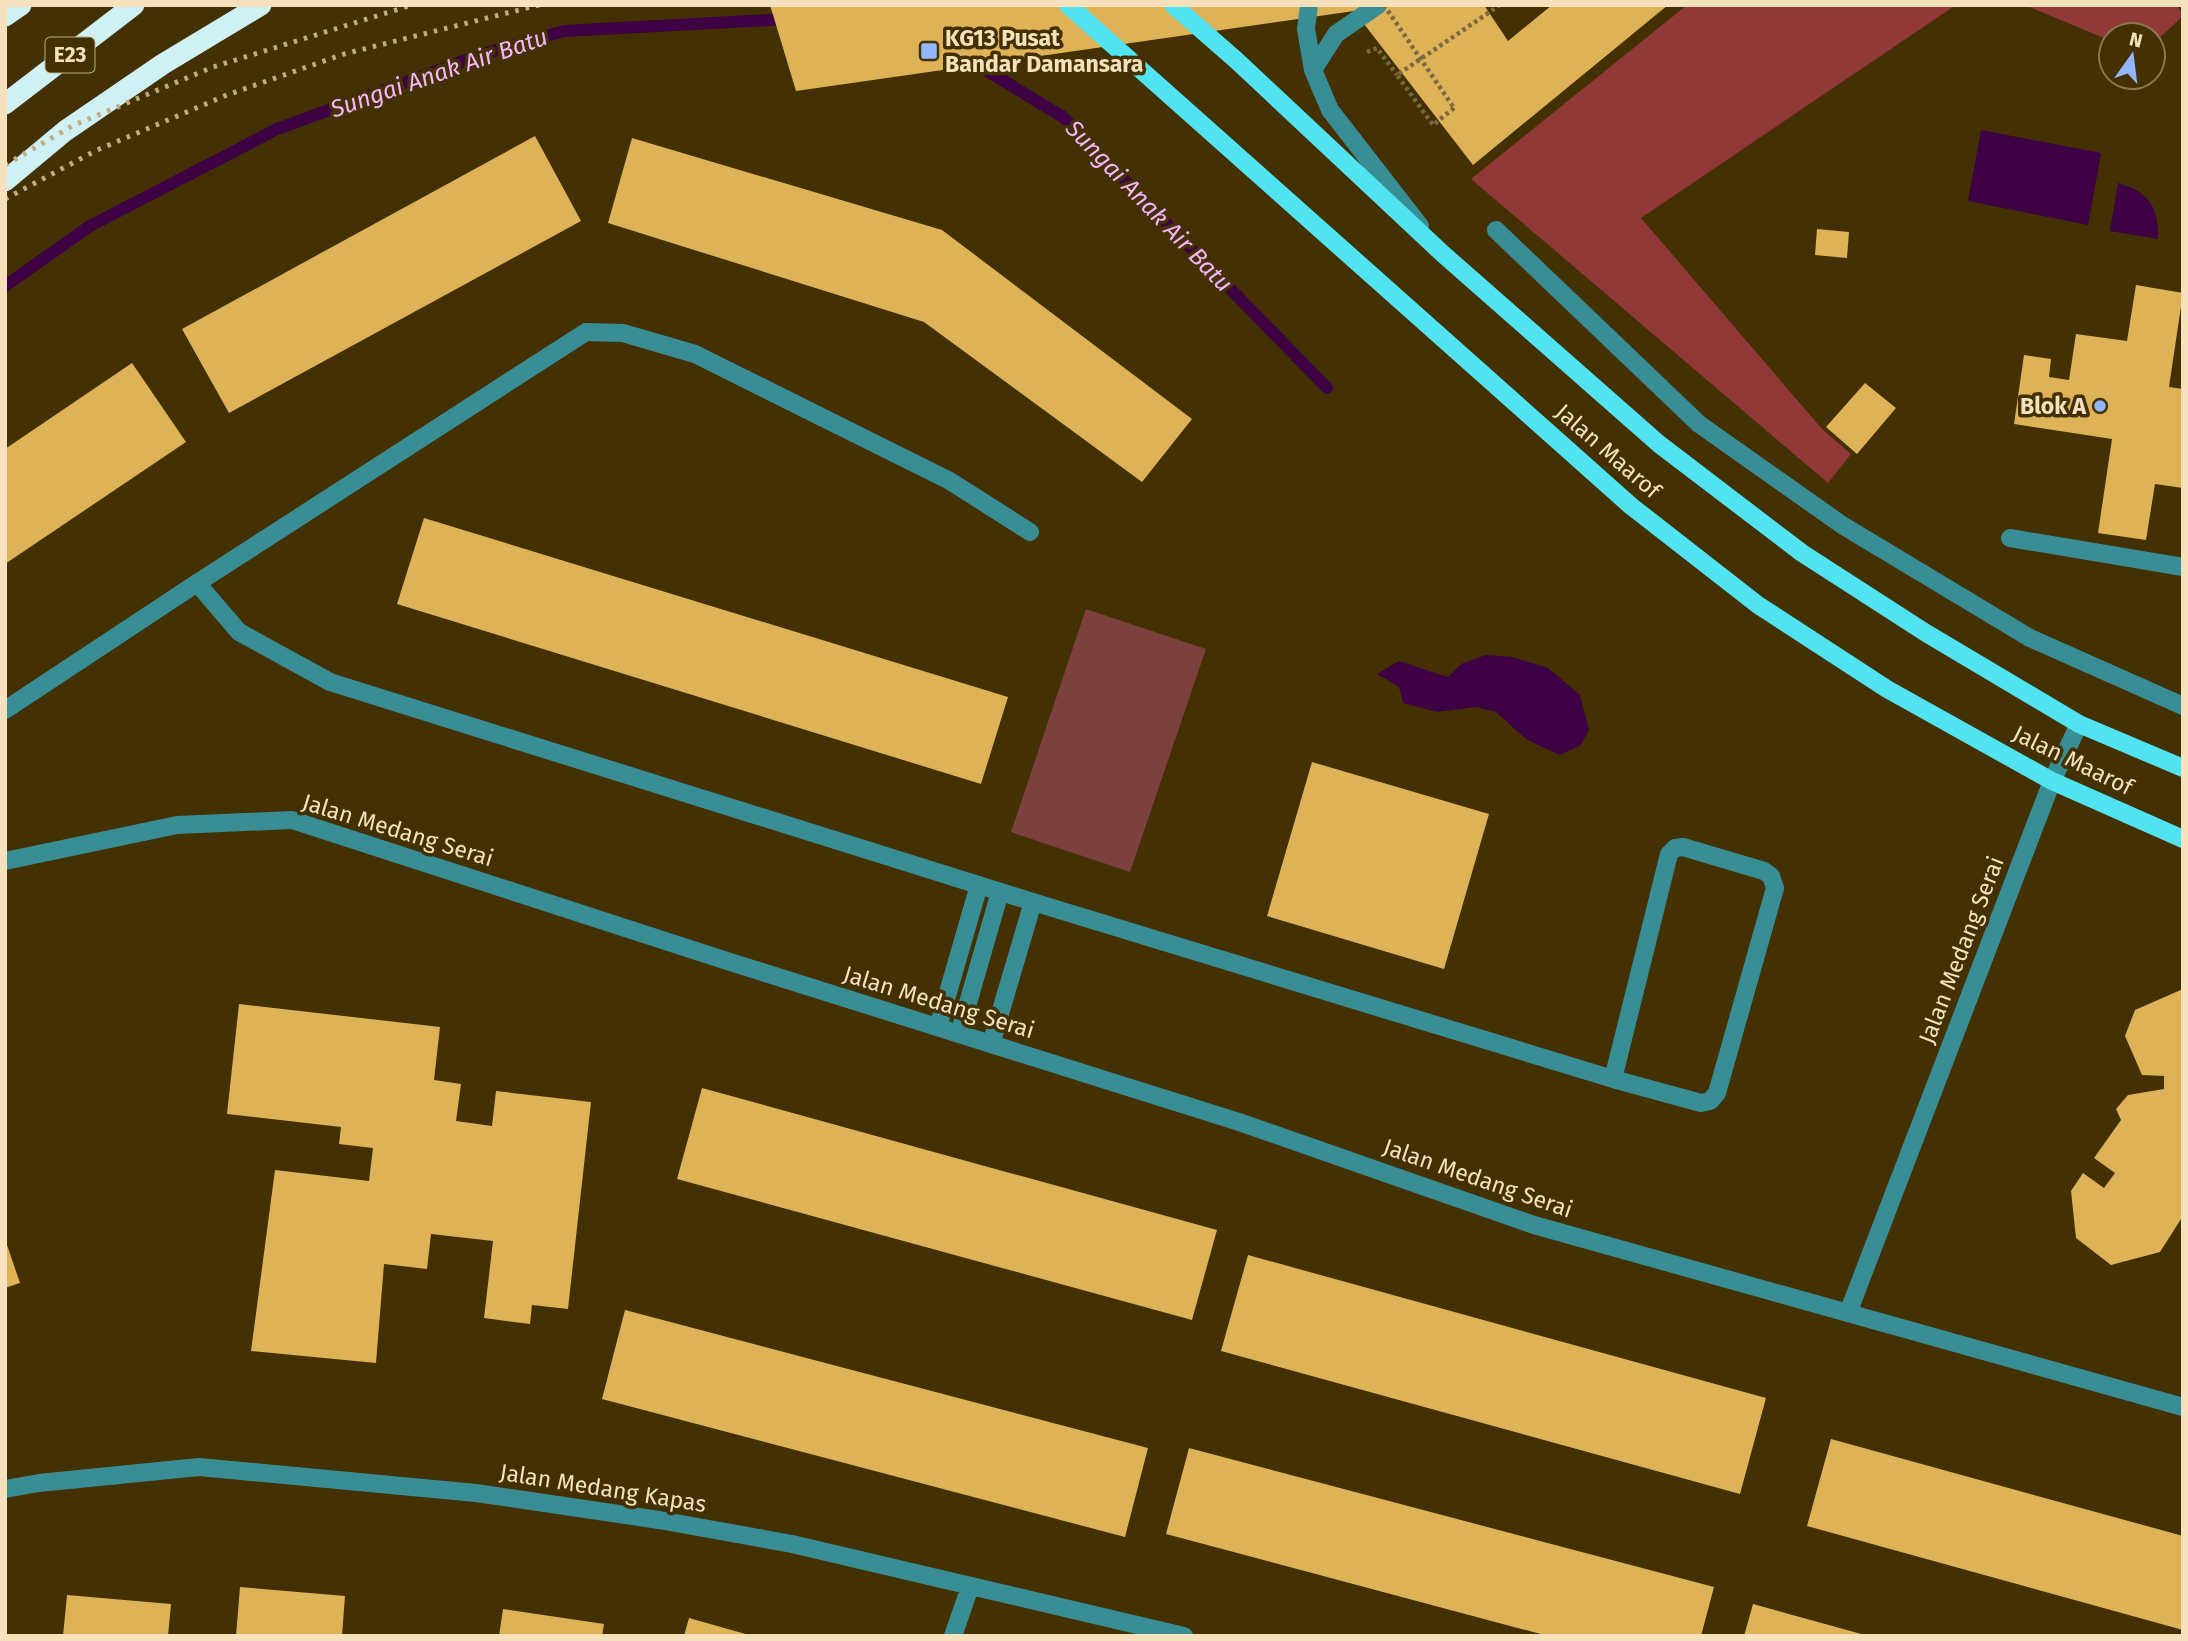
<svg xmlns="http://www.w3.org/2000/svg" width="2188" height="1641" viewBox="0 0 2188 1641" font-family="'Fira Sans',sans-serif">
<rect width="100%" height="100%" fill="#433003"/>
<path fill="#7c413e" d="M 1086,609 L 1206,649 L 1130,872 L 1011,832 Z"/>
<path fill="#913938" d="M 1687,5 L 1956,5 L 1641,218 L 1822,429 L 1851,454 L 1828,483 L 1471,179 Z
M 2025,5 L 2177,5 L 2183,16 L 2153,44 L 2153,35 L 2111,35 L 2111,41 Z"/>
<path fill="#3d0144" d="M 1981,130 L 2101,153 L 2088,225 L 1968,201 Z
M 2118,183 C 2149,192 2159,207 2158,239 L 2110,231 Z
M 1486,655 L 1512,657 L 1548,668 L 1580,695 L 1589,730 L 1580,746 L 1559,755 L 1526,739 L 1496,712 L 1476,707 L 1437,712 L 1403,703 L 1399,687 L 1377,674 L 1399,661 L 1448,677 L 1461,664 Z"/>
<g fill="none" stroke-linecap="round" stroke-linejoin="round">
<path stroke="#3d0144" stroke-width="12" d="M 966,58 L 1063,117 L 1327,388
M 5,286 L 90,226 L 277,129 L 483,54 L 564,31 L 789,19"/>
</g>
<path fill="#deb257" d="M 770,5 L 1484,5 L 1508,41 L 1552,5 L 1668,5 L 1473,165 L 1354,11 L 796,91 Z
M 535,136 L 581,221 L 229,413 L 182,329 Z
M 632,138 L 942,230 L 1192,419 L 1142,482 L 924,322 L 608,223 Z
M 1817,229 L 1849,232 L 1847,258 L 1815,255 Z
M 2136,285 L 2183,293 L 2169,387 L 2183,389 L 2183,488 L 2155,484 L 2146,540 L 2098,533 L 2112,439 L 2014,424 L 2024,355 L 2051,359 L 2049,377 L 2069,380 L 2076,334 L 2127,341 Z
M 132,363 L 186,442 L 5,564 L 5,449 Z
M 1865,383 L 1896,408 L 1857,454 L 1826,427 Z
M 424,518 L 1008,697 L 981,784 L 397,604 Z
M 1312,762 L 1489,814 L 1444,969 L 1267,916 Z
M 2183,989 L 2183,1216 L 2160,1252 L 2111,1265 L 2076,1238 L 2071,1191 L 2083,1173 L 2104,1188 L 2115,1173 L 2094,1158 L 2121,1120 L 2116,1109 L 2128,1095 L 2164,1089 L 2164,1076 L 2142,1075 L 2125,1036 L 2135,1010 Z
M 239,1004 L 440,1027 L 434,1080 L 461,1084 L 456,1121 L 492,1126 L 496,1091 L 591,1102 L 568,1309 L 532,1305 L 530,1324 L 484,1318 L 493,1241 L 431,1234 L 427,1269 L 384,1264 L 376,1363 L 251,1351 L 275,1170 L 369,1181 L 373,1148 L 339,1144 L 341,1127 L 227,1114 Z
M 702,1088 L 1217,1230 L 1192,1320 L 677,1179 Z
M 5,1239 L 20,1283 L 5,1288 Z
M 1248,1255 L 1766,1398 L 1740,1494 L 1221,1351 Z
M 625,1310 L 1148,1448 L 1125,1537 L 602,1399 Z
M 1831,1439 L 2183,1536 L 2183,1630 L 1807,1526 Z
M 1189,1448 L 1714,1587 L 1701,1636 L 1548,1636 L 1166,1534 Z
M 240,1587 L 345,1596 L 342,1636 L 236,1636 Z
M 67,1595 L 171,1604 L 168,1636 L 63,1636 Z
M 1753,1604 L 1865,1635 L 1865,1636 L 1744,1636 Z
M 503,1609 L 604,1624 L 602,1636 L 499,1636 Z
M 689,1618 L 749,1635 L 749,1636 L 684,1636 Z"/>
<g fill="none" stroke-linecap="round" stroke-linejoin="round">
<path stroke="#7b683e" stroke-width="4.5" stroke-dasharray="3.5 3.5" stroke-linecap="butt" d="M 1367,52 L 1377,48 L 1397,75
M 1454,108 L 1433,125 L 1397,75 L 1500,5"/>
<path stroke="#398e95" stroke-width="18" d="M 1309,5 L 1306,29 L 1313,70 L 1330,110 L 1420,226
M 1313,70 L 1336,34 L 1378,5
M 1496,230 L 1699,424 L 1842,525 L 2030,638 L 2183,706
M 1030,532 L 950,481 L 695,354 L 623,333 L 586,332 L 197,583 L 239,632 L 330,682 L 1033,902 L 1613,1079 L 1701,1103 L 1710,1101 L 1717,1093 L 1775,888 L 1771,876 L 1764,871 L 1683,847 L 1675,848 L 1669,854 L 1613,1079
M 2010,538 L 2183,567
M 5,710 L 197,583
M 5,861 L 177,825 L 292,820 L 724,960 L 1239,1122 L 1534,1225 L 2183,1407
M 938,1027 L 979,885
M 959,1034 L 1000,892
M 991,1044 L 1033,902
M 1848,1313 L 2052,781 L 2079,724
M 5,1489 L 39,1483 L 199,1467 L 476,1493 L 659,1520 L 792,1544 L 1184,1636
M 953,1636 L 970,1587"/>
<path stroke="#51e3ef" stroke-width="18" d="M 1068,5 L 1631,506 L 1758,605 L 1887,689 L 2052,781 L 2183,839
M 1173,5 L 1236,60 L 1443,254 L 1659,444 L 1802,553 L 1926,633 L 2079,724 L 2183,768"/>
<path stroke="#cff1f4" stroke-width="21" d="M 5,16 L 21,5
M 5,104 L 134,5
M 5,181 L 65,131 L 163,64 L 261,5"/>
<path stroke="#bfac85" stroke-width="5" stroke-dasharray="3.5 7" stroke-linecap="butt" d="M 5,165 L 74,125 L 213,67 L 412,5
M 5,199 L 97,150 L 227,95 L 344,54 L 539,5"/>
<path stroke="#7b683e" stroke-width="4.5" stroke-dasharray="3.5 3.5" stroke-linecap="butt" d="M 1384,5 L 1454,108"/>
</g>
<g fill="#93b7fd" stroke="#433003" stroke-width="2.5">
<rect x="920" y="42" width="18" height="18" rx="3.5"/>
<circle cx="2100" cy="406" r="7"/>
</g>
<g text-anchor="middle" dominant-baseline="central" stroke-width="7" stroke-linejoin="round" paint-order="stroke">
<rect fill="#433003" stroke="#c0ad85" stroke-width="2" x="45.5" y="37.5" width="49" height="35" rx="5"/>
<g font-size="21" font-weight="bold" fill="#f5e2bd">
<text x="70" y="55">E23</text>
</g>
<g font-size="23" font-weight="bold" fill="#f5e2bd" stroke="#433003" text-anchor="start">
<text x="945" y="38">KG13 Pusat<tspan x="945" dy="26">Bandar Damansara</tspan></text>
<text x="2086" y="406" text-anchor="end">Blok A</text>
</g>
<g font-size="23" fill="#f5e2bd" stroke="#433003">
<text transform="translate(1608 451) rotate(41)">Jalan Maarof</text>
<text transform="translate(2073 760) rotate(26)">Jalan Maarof</text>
<text transform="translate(398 830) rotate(17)">Jalan Medang Serai</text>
<text transform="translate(1961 950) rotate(-69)">Jalan Medang Serai</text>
<text transform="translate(939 1002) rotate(17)">Jalan Medang Serai</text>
<text transform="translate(1478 1178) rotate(19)">Jalan Medang Serai</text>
<text transform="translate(603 1488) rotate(9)">Jalan Medang Kapas</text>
</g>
<g font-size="24" font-style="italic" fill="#f6b5fd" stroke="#433003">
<text transform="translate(439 73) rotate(-19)">Sungai Anak Air Batu</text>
<text transform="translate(1149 206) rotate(46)">Sungai Anak Air Batu</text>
</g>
</g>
<rect width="2188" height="1641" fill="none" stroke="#f5e2bd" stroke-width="14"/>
<g transform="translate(2132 56) rotate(14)"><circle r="33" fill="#433003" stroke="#8a774d" stroke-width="2"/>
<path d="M0-5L12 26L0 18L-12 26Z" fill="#93b7fd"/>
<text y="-10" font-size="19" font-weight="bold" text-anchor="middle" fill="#f5e2bd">N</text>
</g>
</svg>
